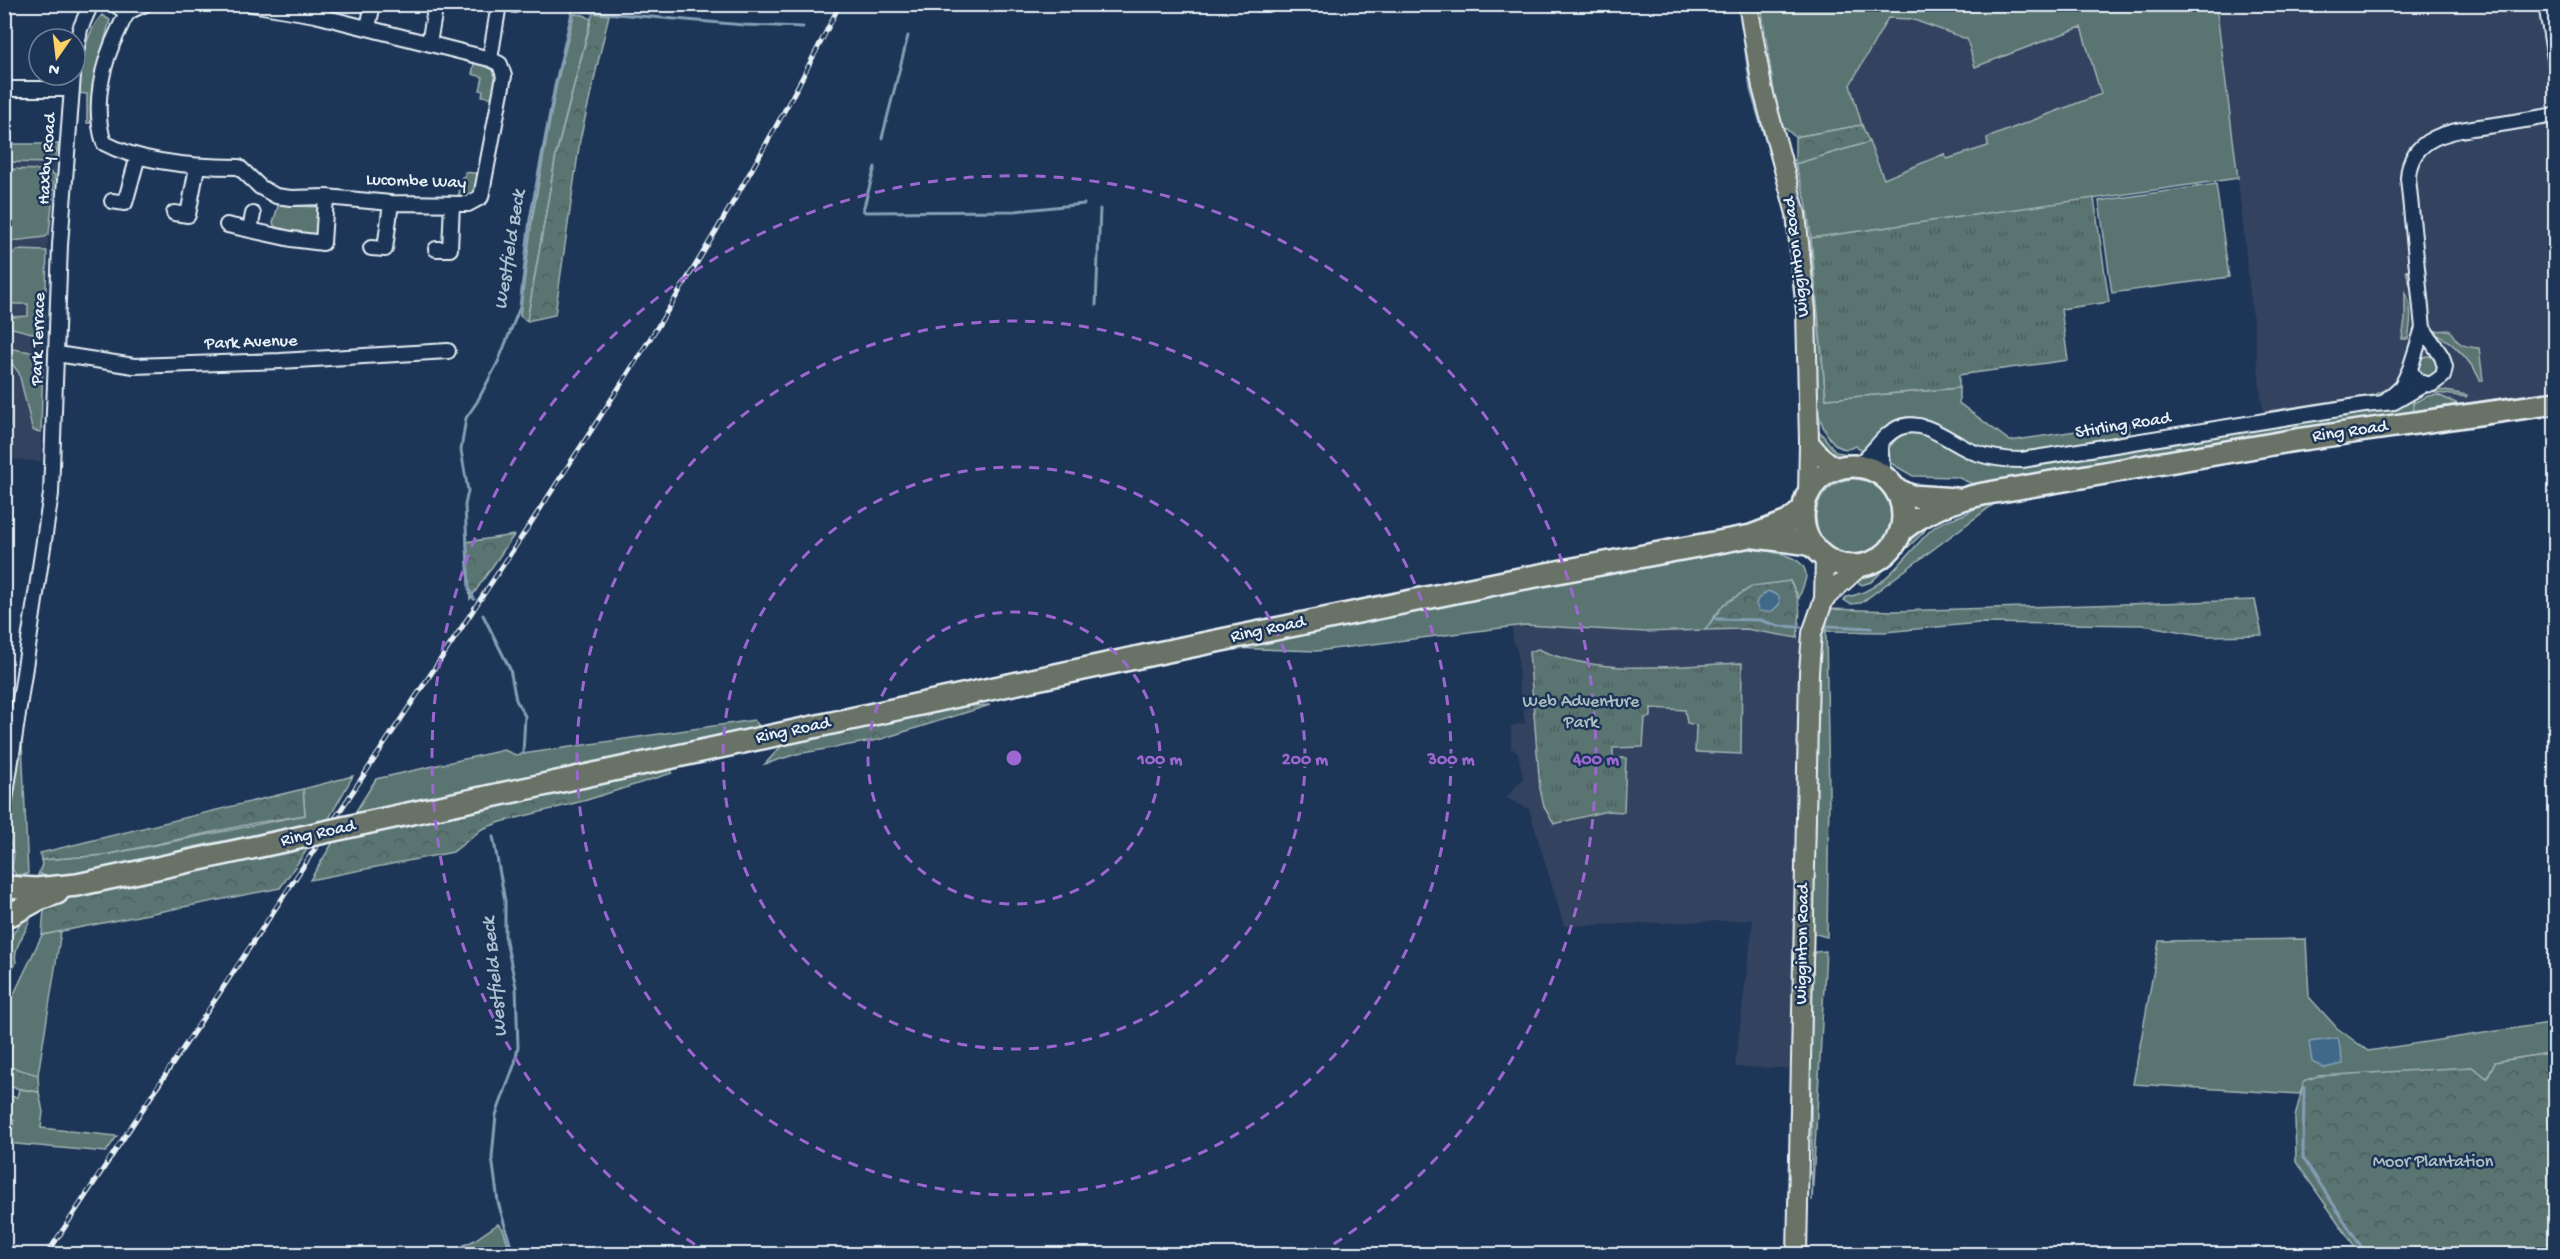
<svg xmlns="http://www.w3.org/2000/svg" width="2560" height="1259" viewBox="0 0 2560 1259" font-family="'Gochi Hand',sans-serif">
<defs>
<pattern id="forest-crowns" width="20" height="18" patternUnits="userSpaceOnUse" patternTransform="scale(1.5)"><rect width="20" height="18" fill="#5a7471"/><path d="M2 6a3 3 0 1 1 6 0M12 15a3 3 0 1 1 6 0" fill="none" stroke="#4f5c5c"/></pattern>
<pattern id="park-tufts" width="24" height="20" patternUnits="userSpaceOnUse" patternTransform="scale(1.5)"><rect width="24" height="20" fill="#5a7471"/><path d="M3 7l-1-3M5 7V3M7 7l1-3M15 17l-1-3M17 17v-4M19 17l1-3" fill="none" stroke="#4f5c5c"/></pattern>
</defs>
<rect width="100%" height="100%" fill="#1d3557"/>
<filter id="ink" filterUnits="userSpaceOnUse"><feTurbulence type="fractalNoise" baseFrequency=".0167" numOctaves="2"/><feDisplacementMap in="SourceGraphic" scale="12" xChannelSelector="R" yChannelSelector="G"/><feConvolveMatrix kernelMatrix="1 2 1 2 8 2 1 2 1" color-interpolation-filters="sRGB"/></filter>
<g filter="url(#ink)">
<path fill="#33425f" d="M 2217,5 L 2555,5 L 2555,392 L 2265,433 L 2234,144 Z
M 1888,18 L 1911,19 L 1967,39 L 1975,67 L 2081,27 L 2101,94 L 1987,138 L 1988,146 L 1947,159 L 1944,155 L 1883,179 L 1862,125 L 1850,85 Z
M 5,144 L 59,144 L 47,251 L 41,462 L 5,458 Z
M 1525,625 L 1645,632 L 1746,629 L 1817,642 L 1810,924 L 1811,1069 L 1735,1067 L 1753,920 L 1564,926 L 1529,809 L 1506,798 L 1523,778 L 1518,753 L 1511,748 L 1511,726 L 1525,723 L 1519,684 L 1518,653 L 1513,642 L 1512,627 Z"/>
<path fill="#5a7471" stroke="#a1b2b4" stroke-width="1.5" d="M 1761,5 L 2216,5 L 2238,178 L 1811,239 L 1826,399 L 1959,388 L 1959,403 L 2010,441 L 2128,423 L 2130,432 C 2119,439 2023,454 2008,453 C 2001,452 1992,450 1985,448 C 1933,434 1909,383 1866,452 L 1856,446 C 1834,458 1822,427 1817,409 L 1810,271 L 1811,238 L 1806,201 L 1795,164 L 1869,142 L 1884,179 L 1944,154 L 1947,159 L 1988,146 L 1987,138 L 2101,94 L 2081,27 L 1975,67 L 1967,39 L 1911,19 L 1888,18 L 1850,85 L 1862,125 L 1795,137 L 1782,125 L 1777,112 Z
M 574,14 L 584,15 L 591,19 L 556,155 L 527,321 L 520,316 L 532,220 L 556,87 Z
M 102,15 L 110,20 L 104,42 L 106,43 L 94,123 L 87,123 L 87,94 L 78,93 C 82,66 83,35 102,15 Z
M 477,62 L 496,69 L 497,73 L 495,98 L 482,96 L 483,91 L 480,90 L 483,77 L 472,74 L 474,64 Z
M 5,144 L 59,144 L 54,162 L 50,163 L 5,162 Z
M 5,169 L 47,170 L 55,175 L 49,234 L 45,237 L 5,242 Z
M 465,172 L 481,174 L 476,192 L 470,199 L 458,198 L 462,177 L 465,177 Z
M 2216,184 L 2229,277 L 2112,293 L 2099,201 Z
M 279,203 L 293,206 L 319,207 L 317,234 L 315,236 L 277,231 L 273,223 Z
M 17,250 L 47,251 L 46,290 L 41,296 L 40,311 L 45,314 L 44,336 L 8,327 L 8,322 L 12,317 L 28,316 L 28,304 L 10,304 L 5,300 L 6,259 Z
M 2406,271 L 2412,273 L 2418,323 L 2405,372 L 2388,393 L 2375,398 L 2270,414 L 2270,411 L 2374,395 L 2396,384 L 2403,370 L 2416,323 L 2413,295 Z
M 2405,292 C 2413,306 2411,323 2408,339 L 2402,339 L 2405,320 Z
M 2450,330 C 2457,344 2463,347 2479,348 L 2483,380 L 2480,380 C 2473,364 2454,342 2437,335 L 2436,331 Z
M 6,348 L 43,354 L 41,432 L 34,431 L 32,428 L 19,373 L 13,365 L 5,361 Z
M2417 367a11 11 0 1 1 22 0a11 11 0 1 1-22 0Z
M 5,373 L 9,373 L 10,427 L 5,427 Z
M 2434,389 L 2467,395 L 2466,397 L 2430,392 L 2416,396 L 2413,403 L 2414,411 L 2515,396 L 2515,402 L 1977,486 L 1957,477 L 1913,476 L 1887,461 L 1889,448 L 1897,438 L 1909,431 L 1921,432 L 1957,450 L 2026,466 L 2324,417 Z
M 1816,427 L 1836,452 L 1861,456 C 1834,469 1822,452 1816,427 Z
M 2146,474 L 1994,504 L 1861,603 L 1850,604 L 1844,600 L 1846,597 C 1885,592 1907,552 1933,528 C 1948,515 1968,519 1985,500 Z
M1816 517a38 38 0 1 1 76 0a38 38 0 1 1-76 0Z
M 1930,522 L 1923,533 L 1871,582 L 1862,585 L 1851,578 L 1881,564 L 1892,556 L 1905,537 Z
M 1740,548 C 1757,550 1805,551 1806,575 C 1806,582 1801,591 1799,598 L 1790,581 L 1724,604 L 1705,630 L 1645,632 L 1525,625 L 1317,651 L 1229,648 L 1429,604 Z
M 1828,609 L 1826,631 L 1829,793 L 1827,937 L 1812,933 L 1815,648 Z
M 754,720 L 762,729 L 351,819 L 376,779 L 504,750 L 516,755 Z
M 22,743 L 28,874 L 16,875 L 12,868 L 14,855 L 7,834 Z
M 353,776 L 328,820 L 188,848 L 132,865 L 45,882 L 42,874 L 38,875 L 42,865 L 41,860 L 105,855 L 305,815 L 303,789 Z
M 31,915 C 29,932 12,945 16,962 L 5,984 C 5,955 4,933 31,915 Z
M 61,931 L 37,1081 L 5,1077 L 4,1015 L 42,935 Z
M 2306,939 L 2309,997 L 2337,1028 L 2368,1051 L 2555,1022 L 2555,1052 L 2495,1062 L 2487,1078 L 2304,1081 L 2300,1094 L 2133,1084 L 2159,941 Z
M 1826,951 L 1812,1201 L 1810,960 L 1815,952 Z
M 19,1089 L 39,1092 L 43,1112 L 41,1128 L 117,1136 L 106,1152 L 5,1143 L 5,1129 L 8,1129 L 9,1125 L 13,1125 L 14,1120 L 5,1119 L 5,1096 L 17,1097 Z
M 498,1224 L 503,1229 L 511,1254 L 445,1254 L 473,1241 Z"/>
<path fill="url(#forest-crowns)" stroke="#a1b2b4" stroke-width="1.5" d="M 593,13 L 609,15 L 580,140 L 555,315 L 527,321 L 556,155 Z
M 1862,125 L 1869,142 L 1795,164 L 1795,137 Z
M 2438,395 L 2458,404 L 2414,411 L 2413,403 L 2428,396 Z
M 514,535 L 470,599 L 466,542 Z
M 1790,581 C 1802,604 1801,613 1797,638 L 1746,629 L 1705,630 L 1724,604 L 1753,586 Z
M 2255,600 L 2262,635 L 2207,636 L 2142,625 L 1979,623 L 1885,632 L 1826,631 L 1828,609 L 1895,611 Z
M 990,705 L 878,740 L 797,754 L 765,764 L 785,742 L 943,708 Z
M 672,768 L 672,773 L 587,800 L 501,822 L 482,829 L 453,852 L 310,880 L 335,839 Z
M 303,789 L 305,815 L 255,823 L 105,855 L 41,860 L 40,853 Z
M 311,844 L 280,888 L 42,935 L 44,908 L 61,897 Z
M 2555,1052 L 2555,1254 L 2360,1254 L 2296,1162 L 2295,1117 L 2304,1081 L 2318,1076 L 2472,1067 L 2487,1078 L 2495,1062 Z
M 4,1065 L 38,1075 L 39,1092 L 5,1086 Z"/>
<path fill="url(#park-tufts)" stroke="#a1b2b4" stroke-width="1.5" d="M 2094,198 L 2109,302 L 2061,309 L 2068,360 L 1959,375 L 1959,388 L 1826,399 L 1811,238 Z
M 1538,649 C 1599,677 1676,665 1742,663 L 1741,754 L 1695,752 L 1696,725 L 1687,723 L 1685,710 L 1651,708 L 1651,717 L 1645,718 L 1643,747 L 1613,748 L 1613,758 L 1626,758 L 1624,812 L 1607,811 L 1554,824 L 1544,807 L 1540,789 L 1529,652 Z"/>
<path fill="#416888" stroke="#849fb5" stroke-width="1.5" d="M 1768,591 L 1779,596 L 1780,603 C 1774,611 1769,614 1759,611 L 1756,604 L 1758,599 Z
M 2338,1038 L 2343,1064 L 2324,1068 L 2312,1062 L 2309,1042 Z"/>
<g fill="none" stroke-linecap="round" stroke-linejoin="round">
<path stroke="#849fb5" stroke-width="3" d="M 582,11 L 744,25 L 803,27
M 1744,37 L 1751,90 L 1778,181
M 882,138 L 908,36
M 875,167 L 863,210 L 865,212 L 1015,211 L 1084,204
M 1096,305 L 1100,209
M 474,599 L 469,589 L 465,505 L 468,491 L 461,450 L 466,418 L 477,402 L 498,362 L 520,307 L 530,219 L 555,86 L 574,4
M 483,615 L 510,669 L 516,700 L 525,716 L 523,754
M 1716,619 L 1760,620 L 1778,626 L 1801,627
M 1828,626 L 1872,628
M 493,836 L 505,901 L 505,936 L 516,987 L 518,1047 L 515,1063 L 496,1115 L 492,1157 L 498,1202 L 513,1254
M 2304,1087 L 2303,1158 L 2366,1254"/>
<defs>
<path id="minor" d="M 114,4 L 128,13
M 145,4 C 140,7 132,9 128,13 C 124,17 121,25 119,29 C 102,63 92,106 104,143 C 141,163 197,167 239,167 L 260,187 L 276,196 L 291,198 L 326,197 L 391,203 L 468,204 L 481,197 L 504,76 L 500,64 L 490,59 L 315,15 L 251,4
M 514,4 L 515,5
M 2546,4 L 2556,65
M 368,27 L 373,4
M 429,43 L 436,4
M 75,58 L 80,29 L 91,4
M 490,59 L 499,4
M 4,89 L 71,89
M 112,201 L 125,203 L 138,156
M 174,213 L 188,215 L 197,167
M 227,225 L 291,239 L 323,243 L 326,197
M 250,230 L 253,214
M 371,248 L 385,249 L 391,203
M 436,249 L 450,249 L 452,204
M 2423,328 L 2410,369 C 2414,380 2421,385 2432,384 L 2443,376 L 2445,367 L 2442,357 L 2423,328 L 2408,178 C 2410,132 2459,130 2495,125 C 2515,122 2535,118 2556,115
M 57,354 L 134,366 L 280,361 L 448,351
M 2384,402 L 2402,386 L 2410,369
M 1880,444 L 1883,475
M 1857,465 C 1873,455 1881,436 1898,428 C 1925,416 1952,445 1976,453 C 1991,458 2006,460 2022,460 L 2364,405 L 2394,402 L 2425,384
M 4,807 L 51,494 L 60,245 L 73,75"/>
<path id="major" d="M 1748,4 L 1762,87 L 1796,214 L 1806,311 L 1809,442 L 1808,494
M 1809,442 L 1821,456 L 1836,468
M 1824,599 L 1860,566
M 1797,1254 L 1809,672 L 1812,633 L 1824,599 L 1825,557"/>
<path id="highway" d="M1803 516a50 50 0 1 1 100 0a50 50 0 1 1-100 0Z
M 1896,489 L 1911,496 L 1956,499
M 1902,530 C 1926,511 1953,500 1983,494 L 2296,440 L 2556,403
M 1755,537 L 1803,543 L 1814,546
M 361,824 L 1158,653 L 1509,581 L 1751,536 L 1788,522 L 1804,509
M 6,887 L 36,889 L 77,885 L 284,841
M 12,914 L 39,899 L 57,893"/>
</defs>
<use href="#minor" stroke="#e8f1f8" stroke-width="18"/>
<use href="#major" stroke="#e8f1f8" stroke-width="22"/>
<use href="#highway" stroke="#e8f1f8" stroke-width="26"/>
<use href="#minor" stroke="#1d3557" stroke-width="14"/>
<use href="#major" stroke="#697266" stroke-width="18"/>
<use href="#highway" stroke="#697266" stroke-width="21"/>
<defs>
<path id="rail" d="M 47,1254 C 187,1040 329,828 470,615 C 601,417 734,219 840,4"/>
</defs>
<use href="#rail" stroke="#e8f1f8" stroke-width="5"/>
<use href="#rail" stroke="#1d3557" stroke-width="3" stroke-dasharray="9" stroke-linecap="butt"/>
<defs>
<path id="highway-bridge" d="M 284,841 L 361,824"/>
</defs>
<use href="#highway-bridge" stroke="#e8f1f8" stroke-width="26" stroke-linecap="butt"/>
<use href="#highway-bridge" stroke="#697266" stroke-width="21"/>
</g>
</g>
<g fill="none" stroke="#9c67d0" stroke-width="3" stroke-dasharray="10 8">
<circle cx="1014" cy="758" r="146"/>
<circle cx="1014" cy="758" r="291"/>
<circle cx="1014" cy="758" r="437"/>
<path d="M710 1254A582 582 0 1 1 1318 1254"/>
</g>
<g text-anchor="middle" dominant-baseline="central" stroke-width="5" stroke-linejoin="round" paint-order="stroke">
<g font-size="18" fill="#e8f1f8" stroke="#1d3557">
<text transform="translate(48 159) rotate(-86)">Haxby Road</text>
<text transform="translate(416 182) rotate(2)">Lucombe Way</text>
<text transform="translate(1797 257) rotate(-97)">Wigginton Road</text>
<text transform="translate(39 339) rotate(-88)">Park Terrace</text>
<text transform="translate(251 343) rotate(-2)">Park Avenue</text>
<text transform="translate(2123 426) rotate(-9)">Stirling Road</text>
<text transform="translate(2350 432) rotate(-8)">Ring Road</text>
<text transform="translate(1268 630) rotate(-12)">Ring Road</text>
<text transform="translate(793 731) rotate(-12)">Ring Road</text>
<text transform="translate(318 834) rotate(-12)">Ring Road</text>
<text transform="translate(1803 944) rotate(-89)">Wigginton Road</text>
</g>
<g font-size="18" fill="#afbfc2" stroke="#1d3557">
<text x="1581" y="702">Web Adventure<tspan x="1581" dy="21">Park</tspan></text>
<text x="2433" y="1162">Moor Plantation</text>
</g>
<g font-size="20" font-style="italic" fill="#aec1d1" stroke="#1d3557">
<text transform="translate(511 250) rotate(-81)">Westfield Beck</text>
<text transform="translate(496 977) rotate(-96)">Westfield Beck</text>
</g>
</g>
<circle cx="1014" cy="758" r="9" fill="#9c67d0" stroke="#1d3557" stroke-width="3"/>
<g font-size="18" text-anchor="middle" font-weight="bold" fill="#9c67d0" stroke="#1d3557" stroke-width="5" stroke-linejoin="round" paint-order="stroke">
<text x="1160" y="764">100 m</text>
<text x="1305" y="764">200 m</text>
<text x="1451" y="764">300 m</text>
<text x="1596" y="764">400 m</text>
</g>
<rect width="2560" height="1259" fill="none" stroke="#1d3557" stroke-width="24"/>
<rect x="12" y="12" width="2536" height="1235" fill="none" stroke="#e8f1f8" stroke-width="2" filter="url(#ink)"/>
<g transform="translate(57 57) rotate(194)"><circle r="28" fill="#1d3557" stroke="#6e8097" stroke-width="1.5"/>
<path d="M0-4.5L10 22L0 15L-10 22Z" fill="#ffd166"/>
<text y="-9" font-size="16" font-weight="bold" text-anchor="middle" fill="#e8f1f8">N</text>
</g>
</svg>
